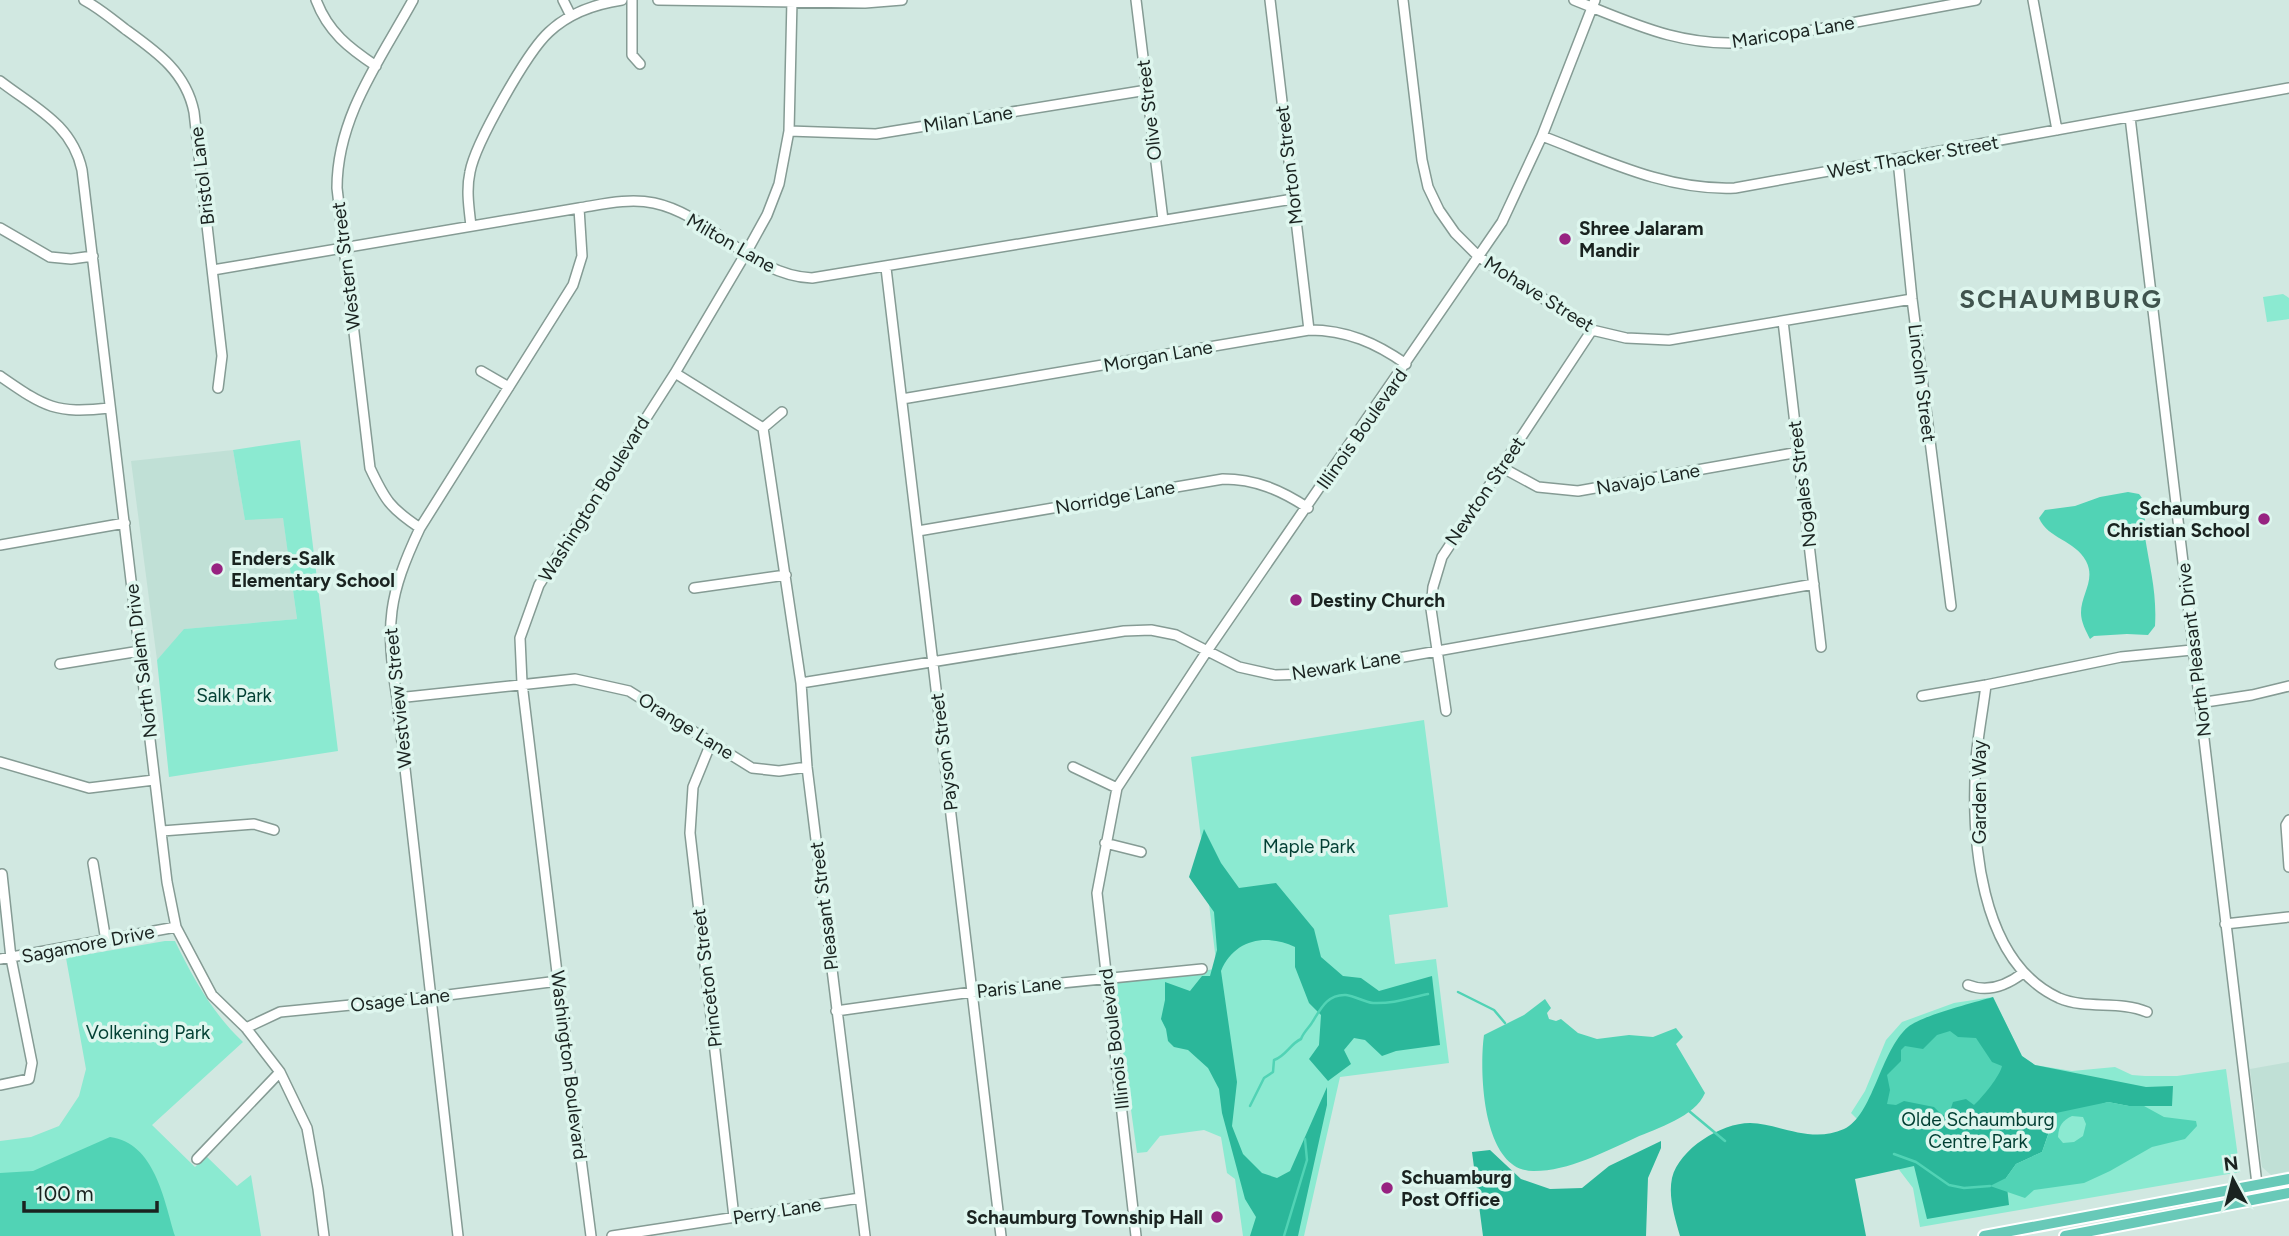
<svg xmlns="http://www.w3.org/2000/svg" width="2289" height="1236" viewBox="0 0 2289 1236" font-family="Figtree,sans-serif">
<rect width="100%" height="100%" fill="#d1e8e1"/>
<path fill="#c0e0d6" d="M 233,450 L 245,519 L 283,517 L 297,619 L 185,629 L 157,660 L 131,461 Z
M 2289,1062 L 2289,1171 L 2271,1175 L 2262,1167 L 2250,1069 Z"/>
<path fill="#8bead1" d="M 2283,294 L 2289,298 L 2289,319 L 2267,322 L 2263,297 Z
M 300,440 L 338,751 L 169,777 L 157,660 L 184,629 L 297,619 L 283,518 L 245,520 L 233,450 Z
M 1424,720 L 1448,907 L 1389,915 L 1395,964 L 1436,959 L 1449,1063 L 1340,1077 L 1304,1236 L 1243,1236 L 1235,1179 L 1227,1173 L 1221,1137 L 1204,1130 L 1160,1136 L 1147,1152 L 1137,1153 L 1113,980 L 1217,969 L 1191,757 Z
M 165,941 L 175,941 C 193,978 213,1014 243,1042 L 152,1125 L 195,1167 L 206,1156 L 237,1186 L 251,1175 L 261,1236 L 0,1236 L 0,1141 L 31,1137 L 59,1126 L 79,1096 L 86,1069 L 66,958 Z
M 1993,997 L 2022,1056 L 2035,1065 L 2072,1071 L 2115,1067 L 2132,1075 L 2145,1076 L 2177,1076 L 2226,1069 L 2240,1172 L 1920,1227 L 1913,1188 L 1871,1133 L 1851,1113 L 1865,1091 L 1886,1040 L 1902,1022 L 1954,1003 Z"/>
<path fill="#2bb79a" d="M 1204,829 L 1221,863 L 1239,888 L 1276,883 L 1314,929 L 1321,957 L 1343,976 L 1361,978 L 1379,991 L 1432,976 L 1440,1045 L 1396,1051 L 1382,1056 L 1365,1040 L 1354,1038 L 1344,1050 L 1351,1064 L 1328,1081 L 1309,1059 L 1319,1045 L 1321,1015 L 1309,1003 L 1295,967 L 1295,947 C 1265,933 1234,940 1221,971 L 1237,1082 L 1232,1126 L 1243,1154 L 1262,1173 L 1277,1178 L 1290,1171 L 1327,1087 L 1327,1105 L 1298,1236 L 1250,1236 L 1256,1217 L 1245,1199 L 1222,1113 L 1219,1089 L 1208,1068 L 1188,1050 L 1174,1047 L 1168,1041 L 1166,1029 L 1161,1019 L 1165,1000 L 1165,982 L 1190,991 L 1202,976 L 1210,976 L 1217,950 L 1214,912 L 1189,877 Z
M 1993,997 L 2022,1056 L 2035,1065 L 2146,1087 L 2173,1086 L 2172,1106 L 2129,1106 L 2108,1102 L 2053,1120 L 2042,1152 L 2016,1164 L 2006,1178 L 2009,1205 L 1927,1219 L 1914,1166 L 1855,1179 L 1866,1236 L 1680,1236 C 1675,1218 1668,1197 1672,1178 C 1679,1149 1721,1123 1750,1123 C 1781,1124 1811,1144 1844,1129 C 1873,1116 1880,1051 1908,1027 C 1923,1015 1973,1003 1993,997 Z
M 1661,1141 L 1661,1148 L 1648,1178 L 1646,1236 L 1483,1236 L 1472,1152 L 1490,1150 L 1521,1179 L 1550,1189 L 1582,1188 L 1609,1166 Z"/>
<path fill="#51d3b5" fill-rule="evenodd" d="M 2128,492 L 2139,494 C 2149,505 2143,523 2145,537 C 2150,569 2157,593 2155,626 L 2148,635 L 2127,634 L 2094,636 L 2090,639 C 2086,631 2081,622 2081,613 C 2081,594 2096,580 2086,561 C 2075,540 2048,539 2039,518 L 2045,510 L 2075,506 L 2100,497 Z
M 1545,999 L 1551,1008 L 1547,1013 L 1549,1019 L 1556,1021 L 1561,1019 L 1578,1033 L 1597,1039 L 1629,1035 L 1653,1037 L 1676,1028 L 1683,1037 L 1676,1044 L 1705,1093 C 1695,1117 1657,1128 1635,1138 C 1604,1152 1569,1171 1534,1171 C 1482,1172 1479,1071 1484,1035 L 1524,1015 Z
M 1950,1031 L 1958,1037 L 1976,1038 L 1992,1062 L 2002,1066 C 2000,1076 1982,1098 1974,1105 L 1966,1099 L 1953,1102 L 1949,1114 L 1942,1115 L 1934,1107 L 1904,1101 L 1896,1105 L 1887,1104 L 1890,1090 L 1887,1075 L 1901,1061 L 1901,1050 L 1905,1046 L 1923,1049 L 1937,1035 Z
M 2108,1102 L 2129,1106 L 2144,1106 L 2164,1117 L 2196,1121 L 2197,1126 L 2185,1139 L 2152,1147 L 2110,1171 L 2084,1183 L 2034,1190 L 2025,1198 L 1990,1186 L 2006,1178 L 2016,1164 L 2042,1152 L 2056,1113 ZM 2072,1116 L 2083,1117 L 2086,1124 L 2083,1136 L 2074,1142 L 2063,1143 L 2058,1137 C 2059,1125 2062,1121 2072,1116 Z
M 110,1137 C 155,1143 164,1200 175,1236 L 0,1236 L 0,1173 L 33,1171 Z"/>
<g fill="none" stroke-linecap="round" stroke-linejoin="round">
<path stroke="#51d3b5" stroke-width="2.5" d="M 1458,992 L 1494,1010 L 1505,1023
M 1250,1106 L 1264,1078 L 1273,1072 L 1274,1060 C 1286,1056 1290,1044 1301,1039 C 1304,1031 1310,1027 1313,1021 C 1321,1008 1328,994 1346,995 C 1355,996 1364,1002 1373,1003 C 1393,1004 1409,998 1428,994
M 1689,1111 L 1725,1141
M 1894,1154 L 1916,1162 L 1949,1185 L 1964,1188 L 1990,1186
M 1284,1236 L 1307,1160 L 1305,1139"/>
<defs>
<path id="minor" d="M 84,0 C 99,8 112,19 125,29 C 157,52 186,72 194,112 L 222,356 L 218,388
M 316,0 C 328,32 349,48 376,66
M 413,0 C 380,60 337,117 337,188 L 370,468 C 385,500 390,508 420,528
M 563,0 L 571,16
M 632,0 L 632,55 L 640,64
M 658,0 L 865,3 L 902,0
M 1136,0 L 1163,220
M 1270,0 L 1309,330
M 1403,0 L 1422,160 L 1428,187 L 1439,210 L 1455,233 L 1479,257 L 1592,330 L 1626,338 L 1669,340 L 1912,299
M 1574,0 C 1634,24 1683,48 1748,42 L 1976,0
M 2033,0 L 2057,130
M 0,81 C 35,108 72,124 82,170 L 167,882 L 176,927 L 212,995 L 246,1028 L 280,1072 L 307,1128 L 318,1189 L 324,1236
M 2130,117 L 2257,1184
M 789,131 L 876,134 L 1147,90
M 1542,136 C 1605,160 1667,191 1735,188 L 2289,88
M 1898,160 L 1912,299 L 1951,606
M 471,226 C 469,208 466,190 470,172 C 475,144 527,52 549,32 C 569,13 595,4 622,0
M 0,228 L 50,257 L 71,259 L 93,256
M 886,268 L 1001,1236
M 213,270 L 579,208 C 604,204 629,198 654,203 C 711,215 752,276 812,278 L 1293,199
M 1783,321 L 1821,647
M 481,371 L 509,387
M 675,373 L 763,428 L 801,683 L 807,767 L 865,1236
M 0,376 C 45,407 54,414 110,408
M 902,399 L 1309,330 C 1347,330 1376,343 1406,364
M 763,428 L 782,412
M 1501,467 L 1538,487 L 1578,491 L 1799,452
M 918,531 L 1223,479 C 1255,479 1281,490 1308,508
M 0,545 L 125,523
M 694,588 L 786,575
M 60,664 L 140,651
M 801,683 L 1124,631 L 1151,630 L 1176,635 L 1239,667 L 1275,675 L 1308,674 L 1814,584
M 1986,685 C 1983,710 1978,735 1976,759 C 1971,836 1978,961 2059,998 C 2087,1010 2119,1000 2147,1012
M 1922,696 L 1986,685 L 2121,657 L 2192,650
M 397,698 L 575,679 L 629,691 L 752,768 L 779,771 L 807,767
M 2199,703 L 2252,695 L 2289,686
M 1446,711 L 1431,609 L 1433,587 L 1442,557 L 1592,330
M 711,743 L 693,787 L 690,833 L 734,1217
M 0,762 L 89,788 L 154,780
M 1073,767 L 1117,788
M 2289,820 L 2286,825 L 2289,867
M 162,831 L 254,824 L 274,830
M 1105,843 L 1141,852
M 93,863 L 106,941
M 2225,924 L 2289,917
M 0,959 L 176,927
M 1968,985 C 1988,993 2006,986 2023,973
M 836,1011 L 972,992 L 1202,969
M 246,1028 L 280,1012 L 432,997 L 558,981
M 0,1085 L 29,1079 L 32,1063 L 11,958 L 2,874
M 197,1159 L 280,1072
M 458,1236 L 397,698 C 385,624 388,596 420,528 L 573,285 L 582,256 L 579,208
M 591,1236 L 558,981 L 522,683 L 520,638 L 539,585 L 675,373 L 746,253 L 767,215 L 779,184 L 789,131 L 792,0
M 612,1236 L 860,1198
M 1136,1236 L 1097,893 L 1117,788 L 1207,651 L 1502,222 L 1542,136 L 1595,0"/>
<path id="major" d="M 1984,1236 L 2289,1179
M 2065,1236 L 2289,1193"/>
</defs>
<use href="#minor" stroke="#859b94" stroke-width="12"/>
<use href="#major" stroke="#fff" stroke-width="14"/>
<use href="#minor" stroke="#fff" stroke-width="9"/>
<use href="#major" stroke="#68c9b8" stroke-width="10"/>
</g>
<g fill="#972381" stroke="#def6ee" stroke-width="2.5">
<circle cx="1565" cy="239" r="7"/>
<circle cx="2264" cy="519" r="7"/>
<circle cx="217" cy="569" r="7"/>
<circle cx="1296" cy="600" r="7"/>
<circle cx="1387" cy="1188" r="7"/>
<circle cx="1217" cy="1217" r="7"/>
</g>
<g text-anchor="middle" dominant-baseline="central" stroke-width="7" stroke-linejoin="round" paint-order="stroke">
<g font-size="19" fill="#1a2320" stroke="#def6ee">
<text transform="translate(1793 32) rotate(-9)">Maricopa Lane</text>
<text transform="translate(1149 110) rotate(-97)">Olive Street</text>
<text transform="translate(968 119) rotate(-9)">Milan Lane</text>
<text transform="translate(1913 157) rotate(-10)">West Thacker Street</text>
<text transform="translate(1289 165) rotate(-97)">Morton Street</text>
<text transform="translate(202 176) rotate(-97)">Bristol Lane</text>
<text transform="translate(731 243) rotate(30)">Milton Lane</text>
<text transform="translate(346 266) rotate(-97)">Western Street</text>
<text transform="translate(1539 294) rotate(32)">Mohave Street</text>
<text transform="translate(1158 356) rotate(-10)">Morgan Lane</text>
<text transform="translate(1922 383) rotate(83)">Lincoln Street</text>
<text transform="translate(1362 429) rotate(-55)">Illinois Boulevard</text>
<text transform="translate(1648 479) rotate(-10)">Navajo Lane</text>
<text transform="translate(1802 484) rotate(-97)">Nogales Street</text>
<text transform="translate(1485 491) rotate(-56)">Newton Street</text>
<text transform="translate(1115 497) rotate(-10)">Norridge Lane</text>
<text transform="translate(594 499) rotate(-58)">Washington Boulevard</text>
<text transform="translate(2194 650) rotate(-97)">North Pleasant Drive</text>
<text transform="translate(141 661) rotate(-97)">North Salem Drive</text>
<text transform="translate(1346 665) rotate(-9)">Newark Lane</text>
<text transform="translate(398 698) rotate(-96)">Westview Street</text>
<text transform="translate(686 726) rotate(32)">Orange Lane</text>
<text transform="translate(944 752) rotate(-97)">Payson Street</text>
<text transform="translate(1979 792) rotate(-90)">Garden Way</text>
<text transform="translate(824 906) rotate(-97)">Pleasant Street</text>
<text transform="translate(88 944) rotate(-11)">Sagamore Drive</text>
<text transform="translate(707 978) rotate(-97)">Princeton Street</text>
<text transform="translate(1019 987) rotate(-6)">Paris Lane</text>
<text transform="translate(400 1000) rotate(-6)">Osage Lane</text>
<text transform="translate(1114 1039) rotate(-97)">Illinois Boulevard</text>
<text transform="translate(569 1065) rotate(83)">Washington Boulevard</text>
<text transform="translate(777 1211) rotate(-9)">Perry Lane</text>
</g>
<g font-size="19" font-weight="bold" fill="#1a2320" stroke="#def6ee" text-anchor="start">
<text x="1579" y="228">Shree Jalaram<tspan x="1579" dy="22">Mandir</tspan></text>
<text x="2250" y="508" text-anchor="end">Schaumburg<tspan x="2250" dy="22">Christian School</tspan></text>
<text x="231" y="558">Enders-Salk<tspan x="231" dy="22">Elementary School</tspan></text>
<text x="1310" y="600">Destiny Church</text>
<text x="1401" y="1177">Schuamburg<tspan x="1401" dy="22">Post Office</tspan></text>
<text x="1203" y="1217" text-anchor="end">Schaumburg Township Hall</text>
</g>
<g font-size="19" fill="#023f33" stroke="#def6ee">
<text x="234" y="695">Salk Park</text>
<text x="1309" y="846">Maple Park</text>
<text x="148" y="1032">Volkening Park</text>
<text x="1978" y="1119">Olde Schaumburg<tspan x="1978" dy="22">Centre Park</tspan></text>
</g>
<g font-size="26" font-weight="bold" letter-spacing="2" fill="#40544e" stroke="#def6ee">
<text x="2061" y="299">SCHAUMBURG</text>
</g>
</g>
<g transform="translate(2233 1180) rotate(353)" stroke="#def6ee" stroke-width="5" paint-order="stroke">
<path d="M0-5L12 26L0 18L-12 26Z" fill="#1a2320"/>
<text y="-10" font-size="19" font-weight="bold" text-anchor="middle" fill="#1a2320">N</text>
</g>
<path d="M24 1201v10h133v-10" fill="none" stroke="#1a2320" stroke-width="3.5"/>
<text x="35" y="1201" font-size="21" fill="#1a2320" stroke="#def6ee" stroke-width="5" paint-order="stroke">100 m</text>
</svg>
